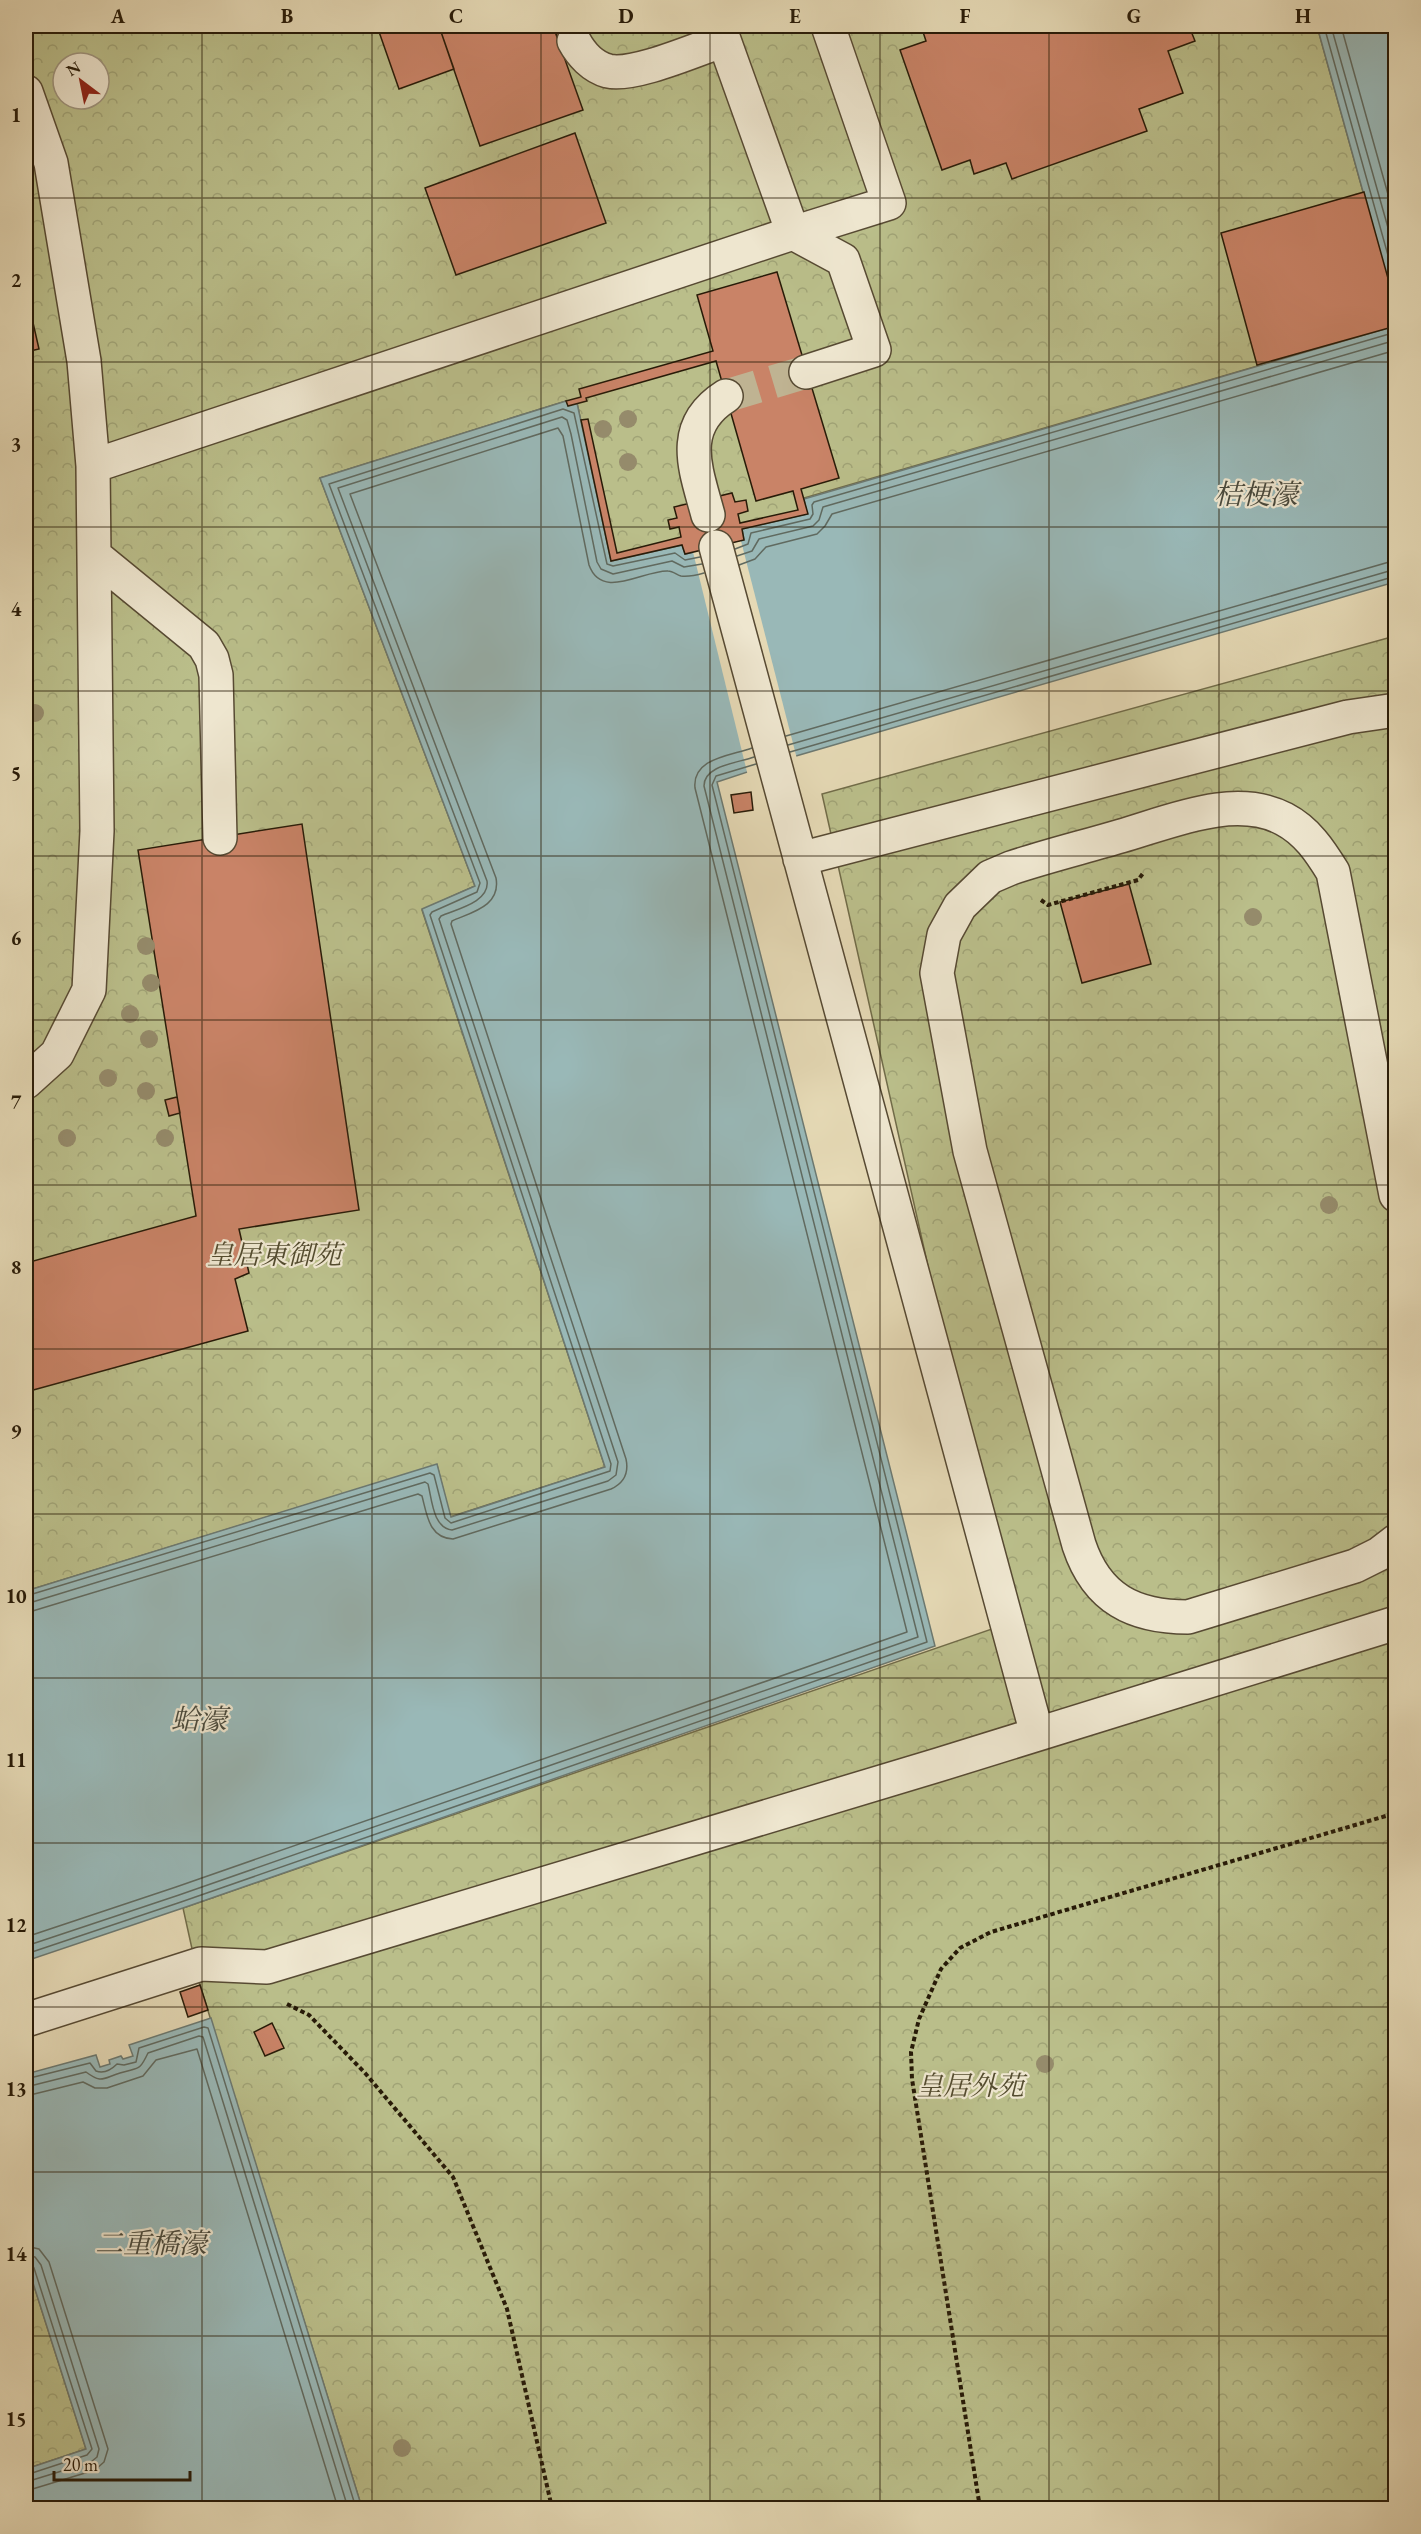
<svg xmlns="http://www.w3.org/2000/svg" width="1421" height="2534" viewBox="0 0 1421 2534" font-family="'EB Garamond','Noto Serif JP',serif">
<defs>
<pattern id="forest-crowns" width="20" height="18" patternUnits="userSpaceOnUse" patternTransform="scale(1.5)"><rect width="20" height="18" fill="#babe8a"/><path d="M2 6a3 3 0 1 1 6 0M12 15a3 3 0 1 1 6 0" fill="none" stroke="#a0a376"/></pattern>
</defs>
<rect width="100%" height="100%" fill="#e5d9b5"/>
<filter id="stains"><feTurbulence type="fractalNoise" baseFrequency=".00333" numOctaves="4"/><feColorMatrix values="0 0 0 0 .2 0 0 0 0 .09 0 0 0 0 .02 0 0 0 .5 -.17"/></filter>
<radialGradient id="worn" r=".72"><stop offset=".6" stop-color="#630" stop-opacity="0"/><stop offset="1" stop-color="#630" stop-opacity=".3"/></radialGradient>
<path fill="url(#forest-crowns)" stroke="#716c49" stroke-width="1.5" fill-rule="evenodd" d="M 26,26 L 1317,26 L 1395,307 L 1395,326 L 804,498 L 808,514 L 742,530 L 744,540 L 685,554 L 683,545 L 611,561 L 577,403 L 566,401 L 320,478 L 475,886 L 422,910 L 605,1467 L 450,1517 L 437,1465 L 26,1591 ZM 63,63 L 99,63 L 99,99 L 63,99 Z
M 1395,636 L 1395,2508 L 362,2508 L 200,1985 L 183,1908 L 1021,1619 L 941,1324 L 822,794 Z
M 26,2261 L 86,2449 L 26,2469 Z"/>
<path fill="#99b8b7" stroke="#6c7971" stroke-width="1.5" d="M 1317,26 L 1395,26 L 1395,307 Z
M 1395,326 L 1395,582 L 796,756 L 717,782 L 935,1646 L 183,1908 L 26,1961 L 26,1591 L 437,1464 L 451,1517 L 605,1467 L 422,909 L 475,886 L 320,478 L 566,401 L 577,403 L 611,561 L 682,545 L 685,554 L 744,540 L 742,529 L 807,514 L 804,499 Z
M 211,2018 L 362,2508 L 26,2508 L 26,2469 L 86,2449 L 26,2261 L 26,2074 L 96,2055 L 100,2067 L 110,2064 L 109,2060 L 121,2056 L 123,2059 L 133,2056 L 129,2045 Z"/>
<path fill="#e5d9b5" d="M 741,541 L 797,759 L 748,776 L 693,552 Z"/>
<g fill="none" stroke-linecap="round" stroke-linejoin="round">
<path stroke="#606a60" stroke-width="1.5" d="M 1324,26 L 1396,284
M 1331,26 L 1396,256
M 1341,26 L 1396,223
M 735,549 L 748,544 L 751,533 L 810,519 L 813,514 L 812,505 L 814,502 L 1396,332
M 737,556 L 752,551 L 759,539 L 813,526 L 819,520 L 823,507 L 1396,340
M 739,565 L 755,559 L 766,547 L 817,534 L 825,526 L 832,514 L 1396,350
M 786,736 L 1396,560
M 788,745 L 1396,569
M 790,752 L 1396,576
M 26,1596 L 430,1473 L 434,1475 L 445,1518 L 451,1523 L 610,1471 L 611,1464 L 430,915 L 432,912 L 477,892 L 480,883 L 329,484 L 563,409 L 574,413 L 607,564 L 613,566 L 675,553 L 685,560 L 700,557
M 26,1604 L 425,1482 L 428,1484 C 432,1500 433,1528 452,1530 L 608,1481 L 616,1475 L 618,1462 L 439,919 L 441,916 C 457,909 490,902 487,881 L 338,488 L 562,417 L 567,420 L 571,434 L 597,562 L 601,569 L 613,574 L 672,561 L 684,567 L 702,564
M 26,1613 L 418,1494 L 422,1496 C 427,1515 429,1538 453,1539 L 611,1489 C 624,1483 629,1473 626,1459 L 451,924 L 452,921 C 472,912 501,906 496,878 L 350,494 L 558,428 L 563,436 L 589,565 C 602,601 643,570 668,571 C 673,571 677,575 681,576 C 689,577 697,575 704,573
M 26,1937 L 176,1887 L 907,1632 L 695,788 C 692,758 730,756 752,748
M 26,1946 L 179,1895 L 918,1637 L 704,786 C 704,765 738,763 754,757
M 26,1954 L 181,1902 L 927,1642 L 712,785 L 716,776 L 756,764
M 26,2079 L 90,2063 L 96,2071 C 104,2074 112,2069 117,2064 L 124,2065 L 136,2062 L 139,2048 L 204,2027 L 208,2028 L 356,2508
M 26,2087 L 86,2072 C 102,2084 103,2078 120,2073 C 139,2067 139,2072 148,2053 L 199,2036 L 203,2037 L 348,2508
M 26,2096 L 83,2082 L 95,2088 L 107,2088 L 143,2076 L 156,2060 L 197,2049 L 338,2508
M 26,2246 L 39,2249 L 49,2262 L 108,2449 L 104,2462 L 95,2470 L 26,2491
M 26,2255 L 35,2257 L 41,2265 L 99,2449 L 97,2457 L 91,2462 L 26,2482
M 26,2263 L 31,2264 L 34,2268 L 92,2449 L 87,2455 L 26,2475"/>
</g>
<path fill="#c98367" stroke="#281b08" stroke-width="1.5" d="M 377,26 L 439,26 L 454,69 L 399,89 Z
M 439,26 L 553,26 L 583,110 L 480,146 Z
M 553,26 L 583,26 L 585,29 L 558,39 Z
M 931,26 L 1189,26 L 1195,41 L 1168,51 L 1183,93 L 1139,109 L 1147,131 L 1012,179 L 1006,163 L 974,174 L 970,160 L 942,170 L 900,50 L 926,41 L 923,32 L 932,28 Z
M 575,133 L 606,223 L 456,275 L 425,188 Z
M 1364,192 L 1396,307 L 1396,326 L 1257,365 L 1221,233 Z
M 777,272 L 839,478 L 801,489 L 808,514 L 742,529 L 744,540 L 685,554 L 682,545 L 611,561 L 581,420 L 588,419 L 617,553 L 681,537 L 679,527 L 670,529 L 668,520 L 677,518 L 674,507 L 732,493 L 735,502 L 746,500 L 748,511 L 738,514 L 740,523 L 798,510 L 793,491 L 756,501 L 716,361 L 586,398 L 587,401 L 568,406 L 566,401 L 581,397 L 579,389 L 713,351 L 697,295 Z
M 26,292 L 39,349 L 26,352 Z
M 751,792 L 753,810 L 734,813 L 731,795 Z
M 302,824 L 359,1210 L 239,1229 L 249,1273 L 235,1279 L 248,1331 L 26,1392 L 26,1263 L 196,1216 L 138,850 Z
M 1129,884 L 1151,964 L 1082,983 L 1060,902 Z
M 177,1097 L 180,1113 L 169,1116 L 165,1100 Z
M 200,1985 L 208,2010 L 188,2017 L 180,1992 Z
M 272,2023 L 284,2048 L 265,2056 L 254,2032 Z"/>
<g fill="none" stroke-linecap="round" stroke-linejoin="round">
<path stroke="#bfb392" stroke-width="33" stroke-dasharray="33 16" stroke-linecap="butt" d="M 726,396 L 806,372"/>
<defs>
<path id="minor" d="M 719,26 L 793,233 L 843,260 L 874,350 L 806,372
M 574,41 C 581,54 593,67 608,71 C 634,77 697,49 724,40
M 26,92 L 51,163 L 84,361 L 93,466 L 97,831 L 89,990 L 57,1054 L 26,1082
M 93,466 L 793,233 L 889,203 L 828,26
M 708,515 C 696,470 677,427 726,396
M 716,547 L 1037,1734
M 94,555 L 204,645 L 212,659 L 216,675 L 220,838
M 800,859 L 1348,717 L 1396,710
M 1396,1195 L 1333,872 C 1320,851 1307,831 1284,819 C 1235,793 1170,822 1121,836 C 1084,847 1047,856 1011,868 L 990,877 L 960,906 L 944,935 L 937,973 L 970,1151 L 1079,1545 C 1097,1599 1134,1617 1188,1617 L 1355,1566 L 1379,1554 L 1396,1541
M 26,2020 L 201,1964 L 267,1967 L 938,1765 L 1396,1623"/>
</defs>
<use href="#minor" stroke="#574a33" stroke-width="36"/>
<path stroke="#281b08" stroke-width="4" stroke-dasharray="4.5 3" stroke-linecap="butt" d="M 1041,900 L 1048,905 L 1138,880 L 1144,872
M 287,2004 L 309,2015 L 365,2073 L 453,2177 L 507,2309 L 552,2508
M 980,2508 L 912,2079 L 911,2052 L 919,2019 L 941,1969 L 960,1948 L 991,1932 L 1396,1813"/>
<use href="#minor" stroke="#eee6cf" stroke-width="33"/>
</g>
<g fill="#958b6b">
<circle cx="628" cy="419" r="9"/>
<circle cx="603" cy="429" r="9"/>
<circle cx="628" cy="462" r="9"/>
<circle cx="35" cy="713" r="9"/>
<circle cx="1253" cy="917" r="9"/>
<circle cx="146" cy="946" r="9"/>
<circle cx="151" cy="983" r="9"/>
<circle cx="130" cy="1014" r="9"/>
<circle cx="149" cy="1039" r="9"/>
<circle cx="108" cy="1078" r="9"/>
<circle cx="146" cy="1091" r="9"/>
<circle cx="67" cy="1138" r="9"/>
<circle cx="165" cy="1138" r="9"/>
<circle cx="1329" cy="1205" r="9"/>
<circle cx="1045" cy="2064" r="9"/>
<circle cx="402" cy="2448" r="9"/>
</g>
<path fill="none" stroke="#281b08" stroke-width="1.5" stroke-opacity="0.55" d="M 202,26 L 202,2508M 372,26 L 372,2508M 541,26 L 541,2508M 710,26 L 710,2508M 880,26 L 880,2508M 1049,26 L 1049,2508M 1219,26 L 1219,2508M 26,198 L 1396,198M 26,362 L 1396,362M 26,527 L 1396,527M 26,691 L 1396,691M 26,856 L 1396,856M 26,1020 L 1396,1020M 26,1185 L 1396,1185M 26,1349 L 1396,1349M 26,1514 L 1396,1514M 26,1678 L 1396,1678M 26,1843 L 1396,1843M 26,2007 L 1396,2007M 26,2172 L 1396,2172M 26,2336 L 1396,2336"/>
<g text-anchor="middle" dominant-baseline="central" stroke-width="4.5" stroke-linejoin="round" paint-order="stroke">
<g font-size="27" font-style="italic" fill="#544c2f" stroke="#eee6cf">
<text x="274" y="1254">皇居東御苑</text>
<text x="970" y="2085">皇居外苑</text>
</g>
<g font-size="28" font-style="italic" fill="#4a4a3d" stroke="#eee6cf">
<text x="1256" y="494">桔梗濠</text>
<text x="199" y="1719">蛤濠</text>
<text x="151" y="2243">二重橋濠</text>
</g>
</g>
<rect width="1421" height="2534" fill="none" stroke="#e5d9b5" stroke-width="66"/>
<g transform="translate(81 81) rotate(328)"><circle r="28" fill="#eee6cf" stroke="#9f957f" stroke-width="1.5"/>
<path d="M0-4.5L10 22L0 15L-10 22Z" fill="#8f2418"/>
<text y="-9" font-size="16" font-weight="bold" text-anchor="middle" fill="#281b08">N</text>
</g>
<path d="M54 2471v9h136v-9" fill="none" stroke="#281b08" stroke-width="3"/>
<text x="63" y="2471" font-size="18" fill="#281b08" stroke="#eee6cf" stroke-width="4.5" paint-order="stroke">20 m</text>
<rect x="33" y="33" width="1355" height="2468" fill="none" stroke="#281b08" stroke-width="2"/>
<g font-size="20" text-anchor="middle" font-weight="bold" fill="#281b08">
<text x="118" y="23">A</text>
<text x="287" y="23">B</text>
<text x="456" y="23">C</text>
<text x="626" y="23">D</text>
<text x="795" y="23">E</text>
<text x="965" y="23">F</text>
<text x="1134" y="23">G</text>
<text x="1303" y="23">H</text>
<text x="16" y="122">1</text>
<text x="16" y="287">2</text>
<text x="16" y="451">3</text>
<text x="16" y="616">4</text>
<text x="16" y="780">5</text>
<text x="16" y="945">6</text>
<text x="16" y="1109">7</text>
<text x="16" y="1274">8</text>
<text x="16" y="1438">9</text>
<text x="16" y="1603">10</text>
<text x="16" y="1767">11</text>
<text x="16" y="1932">12</text>
<text x="16" y="2096">13</text>
<text x="16" y="2261">14</text>
<text x="16" y="2426">15</text>
</g>
<rect width="100%" height="100%" filter="url(#stains)"/>
<rect width="100%" height="100%" fill="url(#worn)"/>
</svg>
